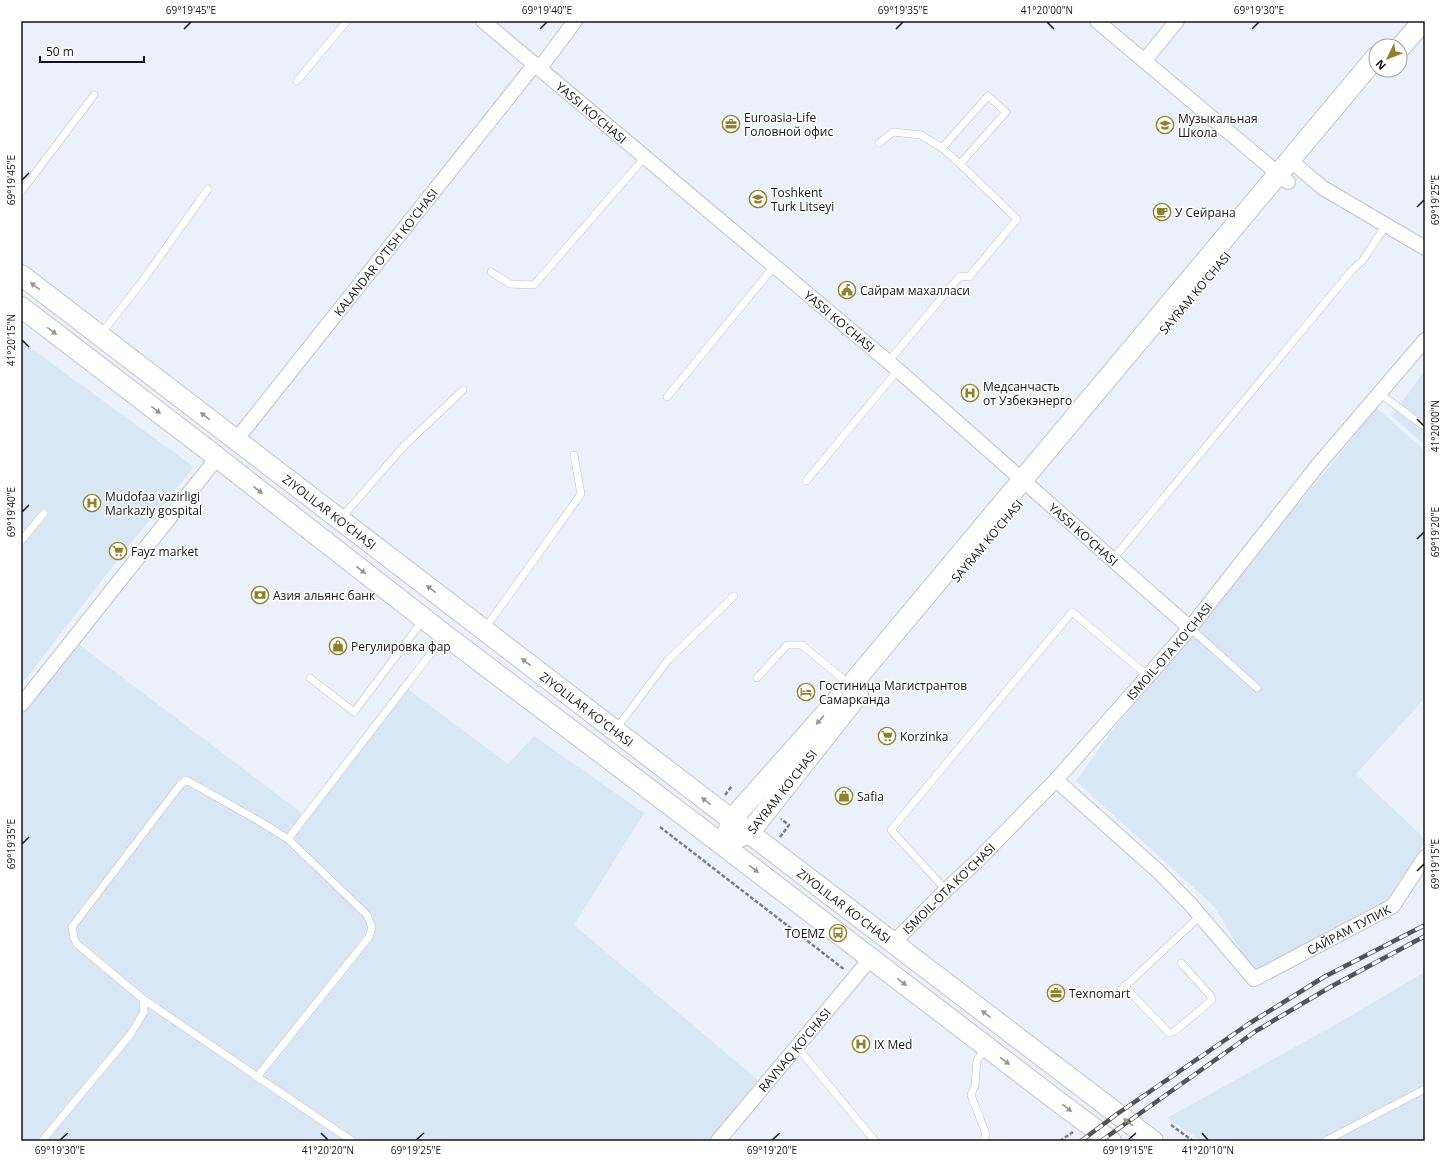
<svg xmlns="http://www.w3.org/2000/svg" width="1446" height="1162" viewBox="0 0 1446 1162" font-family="'Open Sans',sans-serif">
<rect width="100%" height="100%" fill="#eaf1fa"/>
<path fill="#d9e6f4" d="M 21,341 L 194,467 L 134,539 L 21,685 Z
M 1425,370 L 1425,445 L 1392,416 Z
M 1377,408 L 1425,451 L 1425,698 L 1356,774 L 1425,839 L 1425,842 L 1388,902 L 1253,971 L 1214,906 L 1076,781 L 1112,731 Z
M 73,640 L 303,814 L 401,684 L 508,764 L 534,736 L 644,813 L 574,925 L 758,1080 L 708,1141 L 21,1141 L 21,713 Z
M 1425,972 L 1425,1141 L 1202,1141 L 1167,1118 L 1335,1025 Z"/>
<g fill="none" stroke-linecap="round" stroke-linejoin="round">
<defs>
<path id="lane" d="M 297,81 L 347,21
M 879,143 L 893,132 L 921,135 L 942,148 L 988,96 L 1006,112 L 960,164 L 1017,219 L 969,277 L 960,276 L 888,362
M 942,148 L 960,164
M 21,192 L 94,95
M 491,272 L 510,284 L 534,285 L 645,157
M 100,335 L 141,283 L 208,189
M 1379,393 L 1425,427
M 667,397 L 775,265
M 806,481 L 898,370
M 341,518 L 404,446 L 463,390
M 21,541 L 44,513
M 1113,559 L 1353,269 L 1363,260 L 1386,225
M 1190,628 L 1257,688
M 484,630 L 581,494 L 574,455
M 310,678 L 354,712 L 423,620
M 757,678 L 787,645 L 802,645 L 849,684
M 616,729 L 668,660 L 734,596
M 946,890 L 891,830 L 1072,612 L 1148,676
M 1124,986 L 1169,1033 L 1175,1031 L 1212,1000 L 1210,995 L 1181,963
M 1119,992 L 1200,916
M 143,999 L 352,1141
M 797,1047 L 875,1141
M 257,1077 L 369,937 L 372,927 L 367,915 L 288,839
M 42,1141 L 130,1035 L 144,1012 L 143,999 L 77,944 L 74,938 L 72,927 L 180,785 L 186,780 L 195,785 L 259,821 L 288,839 L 445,635
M 984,1141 L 986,1134 L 971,1095 L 975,1085 L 977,1060 L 986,1048
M 1325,1141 L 1425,1089"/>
<g id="street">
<path id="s1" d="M 483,21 L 898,370 L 1190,628"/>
<path d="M 1097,21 L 1288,182"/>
<path d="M 1144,61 L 1177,21"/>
<path d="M 540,68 L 575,21"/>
<path d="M 1290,160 L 1323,188 L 1425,248"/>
<path id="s2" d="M 236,440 L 535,64"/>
<path d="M 21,705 L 217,458"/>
<path id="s3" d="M 1056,780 L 1160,873 L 1191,905 L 1254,979 L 1393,906 L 1425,857"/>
<path id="s4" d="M 893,943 L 946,890 L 977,861 L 1056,780 L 1148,676 L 1190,628 L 1318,465 L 1425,340"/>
<path id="s5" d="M 718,1141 L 871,958"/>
</g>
<g id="secondary">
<path d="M 1400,48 L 1423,21"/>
<path id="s6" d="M 21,275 L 715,807 L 1153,1141"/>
<path d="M 21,307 L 200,444 L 445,635 L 699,827 L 1060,1103 L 1111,1141"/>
<path d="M 728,832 L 732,819 L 851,685 L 1376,57"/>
<path id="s7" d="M 737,838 L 749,833 L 858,695"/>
</g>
</defs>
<use href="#lane" stroke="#bec5cd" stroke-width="8"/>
<use href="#street" stroke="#bec5cd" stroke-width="16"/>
<use href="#secondary" stroke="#bec5cd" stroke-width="22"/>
<path stroke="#7b7f85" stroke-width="2.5" stroke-dasharray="4 2" stroke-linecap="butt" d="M 725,795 L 732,786
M 660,827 L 845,970
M 780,837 L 789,825 L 781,819
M 1171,1125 L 1193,1141
M 1060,1141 L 1073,1132"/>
<use href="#lane" stroke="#fff" stroke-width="7"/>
<use href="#street" stroke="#fff" stroke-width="14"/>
<use href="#secondary" stroke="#fff" stroke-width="20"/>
<defs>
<path id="rail" d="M 1081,1141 L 1117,1114 L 1250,1023 L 1324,977 L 1425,925
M 1101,1141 L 1256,1031 L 1332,986 L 1425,936"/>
</defs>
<use href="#rail" stroke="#515459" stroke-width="4.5"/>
<use href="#rail" stroke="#fff" stroke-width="3" stroke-dasharray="9" stroke-linecap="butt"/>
</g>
<defs><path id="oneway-solid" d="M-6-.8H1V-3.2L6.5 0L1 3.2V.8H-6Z"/></defs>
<g fill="#949597">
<use href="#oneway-solid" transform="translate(35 286) rotate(-143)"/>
<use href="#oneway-solid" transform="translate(52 331) rotate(37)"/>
<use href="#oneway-solid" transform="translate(156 410) rotate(38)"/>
<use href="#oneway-solid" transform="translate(205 416) rotate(-143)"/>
<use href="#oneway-solid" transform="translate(258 490) rotate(38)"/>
<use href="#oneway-solid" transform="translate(361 570) rotate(38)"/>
<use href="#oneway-solid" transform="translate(431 589) rotate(-143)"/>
<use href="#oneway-solid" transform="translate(526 662) rotate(-143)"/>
<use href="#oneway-solid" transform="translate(820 720) rotate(131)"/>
<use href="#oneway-solid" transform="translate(706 801) rotate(-142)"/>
<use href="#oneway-solid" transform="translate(754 869) rotate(37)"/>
<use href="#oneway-solid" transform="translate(902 982) rotate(38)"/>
<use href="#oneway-solid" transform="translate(986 1014) rotate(-143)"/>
<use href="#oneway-solid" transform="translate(1005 1061) rotate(37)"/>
<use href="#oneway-solid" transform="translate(1067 1108) rotate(37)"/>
<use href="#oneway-solid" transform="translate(1128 1122) rotate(-144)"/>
</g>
<path fill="none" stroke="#121417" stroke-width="1.5" d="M 1047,22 L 1054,29M 184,29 L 191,22M 540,29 L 547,22M 896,29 L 903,22M 1252,29 L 1259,22M 22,180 L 29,173M 1417,207 L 1424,200M 22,340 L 29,347M 1417,419 L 1424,426M 22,512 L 29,505M 1417,539 L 1424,532M 22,844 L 29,837M 1417,871 L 1424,864M 321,1133 L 328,1140M 1202,1133 L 1208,1140M 60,1140 L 68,1133M 416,1140 L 424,1133M 772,1140 L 780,1133M 1128,1140 L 1136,1133"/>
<defs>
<symbol id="office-ring" viewBox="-11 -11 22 22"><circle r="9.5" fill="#fff" stroke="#8e8129" stroke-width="1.5"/><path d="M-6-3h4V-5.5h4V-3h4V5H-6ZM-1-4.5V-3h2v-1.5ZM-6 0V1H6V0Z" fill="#8e8129"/></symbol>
<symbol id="school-ring" viewBox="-11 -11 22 22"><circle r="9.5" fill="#fff" stroke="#8e8129" stroke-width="1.5"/><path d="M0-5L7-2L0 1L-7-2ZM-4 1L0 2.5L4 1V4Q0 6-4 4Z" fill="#8e8129"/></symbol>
<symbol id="cafe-ring" viewBox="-11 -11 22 22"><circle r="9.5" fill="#fff" stroke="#8e8129" stroke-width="1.5"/><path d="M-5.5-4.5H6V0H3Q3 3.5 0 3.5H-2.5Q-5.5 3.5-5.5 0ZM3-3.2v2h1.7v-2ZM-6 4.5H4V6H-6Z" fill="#8e8129"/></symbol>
<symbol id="civic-ring" viewBox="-11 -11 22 22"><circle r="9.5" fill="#fff" stroke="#8e8129" stroke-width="1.5"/><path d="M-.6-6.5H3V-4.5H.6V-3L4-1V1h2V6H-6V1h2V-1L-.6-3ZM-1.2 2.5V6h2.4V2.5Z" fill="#8e8129"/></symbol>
<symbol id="hospital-ring" viewBox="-11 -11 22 22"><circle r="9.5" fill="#fff" stroke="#8e8129" stroke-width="1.5"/><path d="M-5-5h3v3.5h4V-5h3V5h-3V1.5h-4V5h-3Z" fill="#8e8129"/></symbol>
<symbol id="supermarket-ring" viewBox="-11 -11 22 22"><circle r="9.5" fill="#fff" stroke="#8e8129" stroke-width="1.5"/><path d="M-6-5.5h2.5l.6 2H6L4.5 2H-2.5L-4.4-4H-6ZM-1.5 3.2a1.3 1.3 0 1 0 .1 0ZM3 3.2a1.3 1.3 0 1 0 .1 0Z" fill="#8e8129"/></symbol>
<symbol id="bank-ring" viewBox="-11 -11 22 22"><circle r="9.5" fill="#fff" stroke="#8e8129" stroke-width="1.5"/><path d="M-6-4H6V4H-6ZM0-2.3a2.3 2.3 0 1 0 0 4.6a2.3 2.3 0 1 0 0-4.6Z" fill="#8e8129"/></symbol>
<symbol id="shop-ring" viewBox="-11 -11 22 22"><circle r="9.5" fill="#fff" stroke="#8e8129" stroke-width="1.5"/><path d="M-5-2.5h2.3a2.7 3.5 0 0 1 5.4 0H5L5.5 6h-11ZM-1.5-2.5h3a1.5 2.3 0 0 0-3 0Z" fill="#8e8129"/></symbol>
<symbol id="hotel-ring" viewBox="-11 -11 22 22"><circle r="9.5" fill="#fff" stroke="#8e8129" stroke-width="1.5"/><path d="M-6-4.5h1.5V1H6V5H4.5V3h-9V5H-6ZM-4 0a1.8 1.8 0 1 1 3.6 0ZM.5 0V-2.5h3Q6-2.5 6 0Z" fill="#8e8129"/></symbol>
<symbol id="bus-ring" viewBox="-11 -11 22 22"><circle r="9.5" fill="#fff" stroke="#8e8129" stroke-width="1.5"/><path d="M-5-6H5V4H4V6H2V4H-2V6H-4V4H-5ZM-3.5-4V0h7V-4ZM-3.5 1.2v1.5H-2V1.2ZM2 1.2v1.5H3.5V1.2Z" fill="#8e8129"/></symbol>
</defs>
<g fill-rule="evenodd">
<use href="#office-ring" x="721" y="114" width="20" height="20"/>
<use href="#school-ring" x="1155" y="115" width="20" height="20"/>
<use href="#school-ring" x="748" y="189" width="20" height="20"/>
<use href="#cafe-ring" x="1152" y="202" width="20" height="20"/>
<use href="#civic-ring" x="837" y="280" width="20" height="20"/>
<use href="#hospital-ring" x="960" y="383" width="20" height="20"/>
<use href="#hospital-ring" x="82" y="493" width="20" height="20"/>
<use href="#supermarket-ring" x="108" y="541" width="20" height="20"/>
<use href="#bank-ring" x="250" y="585" width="20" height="20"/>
<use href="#shop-ring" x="328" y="636" width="20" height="20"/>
<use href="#hotel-ring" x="796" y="682" width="20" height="20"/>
<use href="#supermarket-ring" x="877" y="726" width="20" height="20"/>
<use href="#shop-ring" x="834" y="786" width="20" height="20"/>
<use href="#bus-ring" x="828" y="923" width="20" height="20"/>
<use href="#office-ring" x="1046" y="983" width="20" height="20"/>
<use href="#hospital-ring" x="851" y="1034" width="20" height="20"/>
</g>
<g text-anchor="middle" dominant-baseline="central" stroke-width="3" stroke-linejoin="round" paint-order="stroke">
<g font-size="12" fill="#121417" stroke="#fff">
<text stroke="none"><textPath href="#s1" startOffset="142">YASSI KO'CHASI</textPath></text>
<text stroke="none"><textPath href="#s2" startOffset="240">KALANDAR O'TISH KO'CHASI</textPath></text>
<text transform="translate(1195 293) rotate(-50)">SAYRAM KO'CHASI</text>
<text stroke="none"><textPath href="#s1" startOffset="466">YASSI KO'CHASI</textPath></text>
<text stroke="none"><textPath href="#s6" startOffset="389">ZIYOLILAR KO'CHASI</textPath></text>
<text stroke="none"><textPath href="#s1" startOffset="790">YASSI KO'CHASI</textPath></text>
<text transform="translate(987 541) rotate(-50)">SAYRAM KO'CHASI</text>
<text stroke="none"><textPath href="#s4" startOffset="402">ISMOIL-OTA KO'CHASI</textPath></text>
<text stroke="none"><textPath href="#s6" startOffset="713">ZIYOLILAR KO'CHASI</textPath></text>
<text stroke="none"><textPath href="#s7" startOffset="66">SAYRAM KO'CHASI</textPath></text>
<text stroke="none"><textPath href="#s4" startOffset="78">ISMOIL-OTA KO'CHASI</textPath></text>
<text stroke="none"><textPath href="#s6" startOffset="1037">ZIYOLILAR KO'CHASI</textPath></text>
<text stroke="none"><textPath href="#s3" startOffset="388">САЙРАМ ТУПИК</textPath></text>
<text stroke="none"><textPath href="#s5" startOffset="119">RAVNAQ KO'CHASI</textPath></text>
</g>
<g font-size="12" fill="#121417" stroke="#fff" text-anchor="start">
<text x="744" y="117">Euroasia-Life<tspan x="744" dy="14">Головной офис</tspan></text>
<text x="1178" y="118">Музыкальная<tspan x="1178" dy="14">Школа</tspan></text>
<text x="771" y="192">Toshkent<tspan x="771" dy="14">Turk Litseyi</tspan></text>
<text x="1175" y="212">У Сейрана</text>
<text x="860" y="290">Сайрам махалласи</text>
<text x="983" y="386">Медсанчасть<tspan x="983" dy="14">от Узбекэнерго</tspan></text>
<text x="105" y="496">Mudofaa vazirligi<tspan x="105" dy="14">Markaziy gospital</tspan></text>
<text x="131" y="551">Fayz market</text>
<text x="273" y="595">Азия альянс банк</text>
<text x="351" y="646">Регулировка фар</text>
<text x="819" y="685">Гостиница Магистрантов<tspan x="819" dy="14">Самарканда</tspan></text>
<text x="900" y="736">Korzinka</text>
<text x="857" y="796">Safia</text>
<text x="825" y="933" text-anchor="end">TOEMZ</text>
<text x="1069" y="993">Texnomart</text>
<text x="874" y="1044">IX Med</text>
</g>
</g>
<rect width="1446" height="1162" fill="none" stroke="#ffffff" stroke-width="44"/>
<g transform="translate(1388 58) rotate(227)"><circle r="19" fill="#ffffff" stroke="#a0a1a2"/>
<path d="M0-3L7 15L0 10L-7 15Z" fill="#8e8129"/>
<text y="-6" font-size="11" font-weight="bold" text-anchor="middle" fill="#121417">N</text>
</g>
<path d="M40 56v6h104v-6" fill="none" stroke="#121417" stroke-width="2"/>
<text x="46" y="56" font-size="12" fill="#121417" stroke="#ffffff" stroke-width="3" paint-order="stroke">50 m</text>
<rect x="22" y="22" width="1402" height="1118" fill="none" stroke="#121417" stroke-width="1.5"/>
<g font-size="10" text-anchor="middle" fill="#121417">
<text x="191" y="14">69°19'45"E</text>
<text x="547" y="14">69°19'40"E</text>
<text x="903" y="14">69°19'35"E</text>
<text x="1047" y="14">41°20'00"N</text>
<text x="1259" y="14">69°19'30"E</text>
<text transform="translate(11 180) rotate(-90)" y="4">69°19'45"E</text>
<text transform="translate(1435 200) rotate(-90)" y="4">69°19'25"E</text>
<text transform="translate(11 340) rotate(-90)" y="4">41°20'15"N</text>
<text transform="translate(1435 426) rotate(-90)" y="4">41°20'00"N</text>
<text transform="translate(11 512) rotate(-90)" y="4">69°19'40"E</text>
<text transform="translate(1435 532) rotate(-90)" y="4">69°19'20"E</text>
<text transform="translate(11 844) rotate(-90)" y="4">69°19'35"E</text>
<text transform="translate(1435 864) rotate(-90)" y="4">69°19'15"E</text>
<text x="60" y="1154">69°19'30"E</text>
<text x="328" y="1154">41°20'20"N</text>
<text x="416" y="1154">69°19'25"E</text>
<text x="772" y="1154">69°19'20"E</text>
<text x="1128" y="1154">69°19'15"E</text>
<text x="1208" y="1154">41°20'10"N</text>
</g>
</svg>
